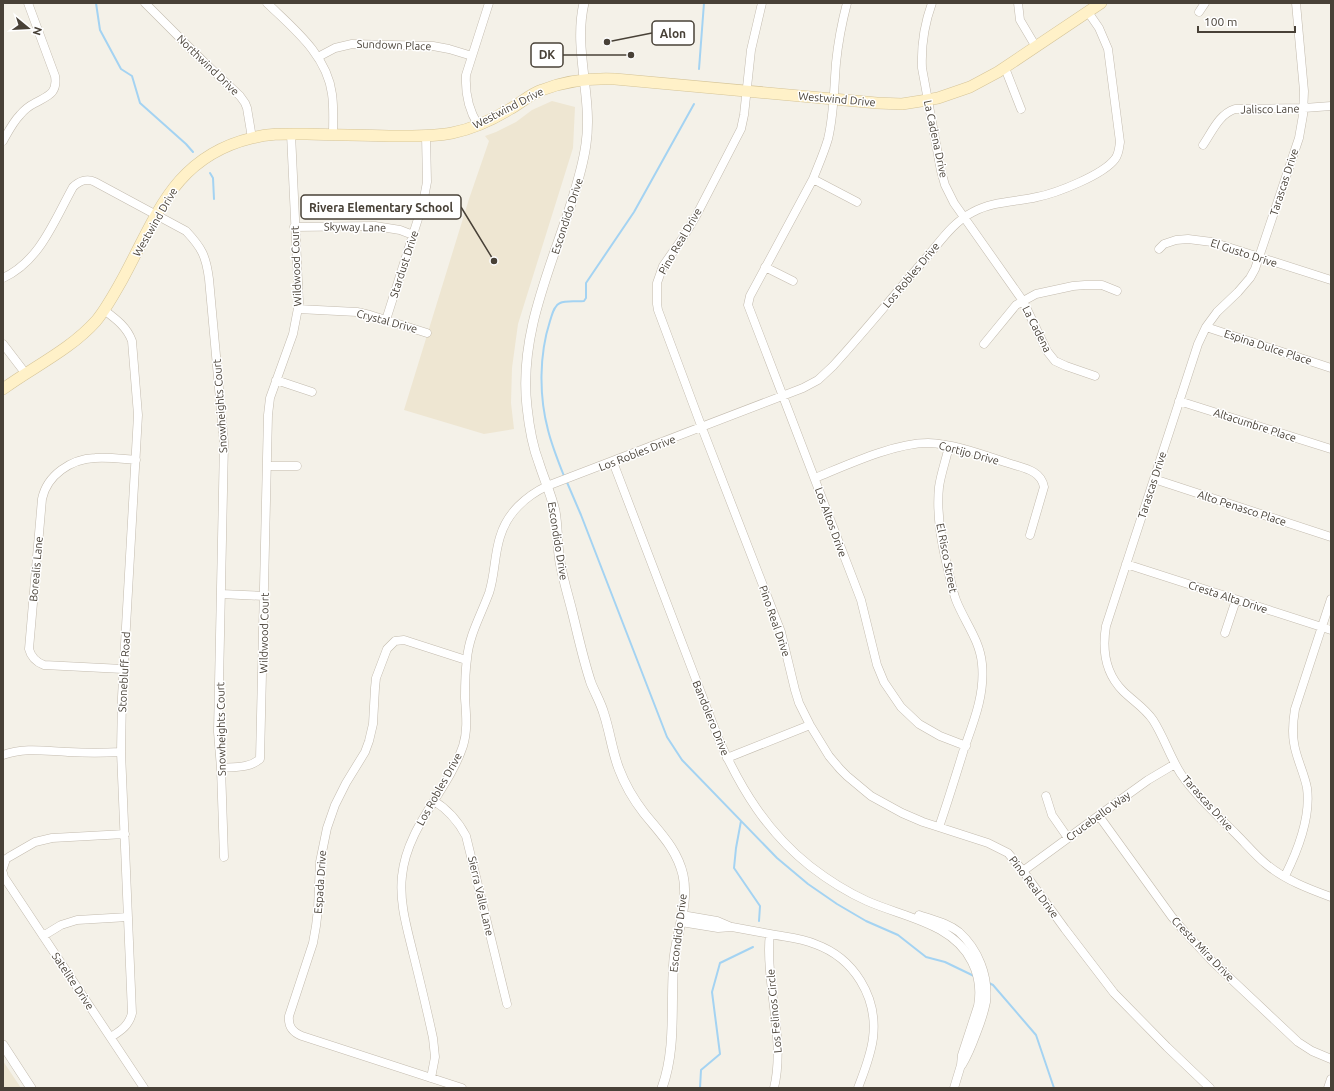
<svg xmlns="http://www.w3.org/2000/svg" width="1334" height="1091" viewBox="0 0 1334 1091" font-family="Ubuntu,sans-serif">
<rect width="100%" height="100%" fill="#f4f1e8"/>
<path fill="#eee6d2" d="M 552,101 L 575,107 L 573,148 L 518,324 L 512,368 L 511,403 L 514,429 L 484,434 L 404,410 L 469,199 L 489,141 L 485,136 L 496,132 L 516,122 L 532,110 Z
M 3,1061 L 21,1088 L 3,1088 Z"/>
<g fill="none" stroke-linecap="round" stroke-linejoin="round">
<path stroke="#a4d3f2" stroke-width="2" d="M 96,3 L 100,30 L 121,69 L 132,76 L 140,103 L 186,144 L 193,152
M 699,69 L 704,3
M 210,173 L 213,178 L 214,199
M 564,476 C 558,461 552,446 548,430 C 539,396 539,355 550,321 C 552,316 553,306 560,303 C 566,300 577,302 584,301 L 586,298 L 586,283 L 634,212 L 694,104
M 566,480 L 581,515 L 667,737 L 682,760 L 777,858 L 808,884 L 837,904 L 866,921 L 898,935 L 926,957 L 945,962 L 974,976
M 741,821 L 736,848 L 734,868 L 760,906 L 759,921
M 987,982 L 993,985 L 1036,1035 L 1054,1088
M 700,1088 L 701,1070 L 720,1054 L 712,992 L 720,963 L 753,947"/>
<defs>
<path id="minor" d="M 145,3 L 206,64 L 240,96 L 245,103 L 247,108 L 252,138
M 267,3 C 294,29 327,55 332,94 C 334,108 333,121 333,135
M 762,3 L 751,50 L 744,115 L 741,129 L 696,216 L 684,236 L 663,266 L 657,283 L 657,304 L 658,310 L 702,428 L 781,632 L 795,690 L 799,703 L 810,725 L 829,756 L 840,769 L 847,776 L 871,796 L 902,813 L 923,822 L 988,843 L 1008,853 L 1023,871 L 1065,929 L 1114,993 L 1167,1047 L 1210,1088
M 847,3 C 842,22 838,43 836,63 C 834,88 834,114 828,139 C 824,153 818,166 813,179 L 750,296 L 748,305 L 861,600 L 877,665 L 884,682 L 901,707 L 919,724 L 940,736 L 966,746
M 932,3 C 924,25 921,45 922,68 L 941,171 L 945,185 L 954,203 L 1023,301 L 1047,351 L 1055,361 L 1066,366 L 1095,376
M 1018,3 L 1020,20 L 1036,47
M 1296,3 L 1304,91 L 1303,115 L 1299,138 L 1255,269 L 1250,278 L 1238,292 L 1217,312 L 1206,327 L 1198,344 L 1106,626 C 1102,650 1105,673 1123,691 C 1133,701 1145,708 1153,720 C 1164,737 1170,757 1181,774 C 1196,796 1217,815 1236,834 C 1246,844 1256,856 1266,864 C 1285,880 1309,889 1331,897
M 1199,12 L 1205,3
M 318,57 L 335,48 L 352,44 L 433,46 L 449,49 L 472,56
M 1005,68 L 1021,109
M 478,125 C 468,109 465,93 466,75 L 489,3
M 3,141 C 8,132 13,122 20,115 C 24,110 29,106 35,103 C 47,96 58,94 55,76 L 28,3
M 1203,145 C 1212,132 1219,114 1235,109 L 1304,108 L 1331,106
M 813,179 L 857,202
M 294,227 L 375,226 L 400,230 L 413,235
M 1159,249 L 1164,244 L 1176,240 L 1188,239 L 1212,242 L 1331,280
M 765,267 L 793,281
M 3,278 C 40,261 54,221 73,187 C 79,181 87,178 95,182 L 186,231 C 202,248 206,256 209,279 L 224,443 L 218,732 L 221,768 L 224,857
M 298,309 L 357,312 L 370,315 L 427,333
M 104,310 C 116,319 127,327 132,341 L 138,415 L 122,697 L 121,752 L 132,1013 C 129,1026 120,1031 111,1037
M 386,320 L 423,203 L 427,182 L 426,136
M 1206,327 L 1331,368
M 3,344 L 26,374
M 984,344 L 1016,305 L 1036,294 L 1073,286 L 1085,285 L 1102,285 L 1117,291
M 276,380 L 312,392
M 1179,401 L 1331,449
M 613,462 L 719,740 C 741,789 767,832 810,866 C 828,880 847,892 867,901 C 903,917 953,923 972,962 C 979,976 981,990 978,1006 L 962,1055 L 961,1065 L 954,1088
M 267,466 L 297,466
M 815,478 C 847,465 894,443 928,443 C 956,444 983,455 1008,463 C 1023,468 1041,470 1044,487 L 1030,535
M 1154,479 L 1331,537
M 1126,564 L 1331,630
M 221,594 L 264,596
M 1225,633 L 1236,600
M 123,669 L 44,665 C 36,662 31,657 29,649 L 42,499 C 47,475 71,459 95,458 C 109,457 122,459 136,460
M 3,755 C 25,747 45,751 68,752 C 86,753 103,753 121,752
M 727,758 L 810,725
M 221,768 C 235,767 250,768 260,759 L 268,415 L 270,398 L 293,334 L 299,303 L 291,134
M 1046,796 L 1052,815 L 1068,838
M 434,801 C 449,810 458,821 466,836 L 507,1004
M 1099,816 L 1172,917 L 1184,931 L 1213,962 L 1298,1042 L 1312,1051 L 1331,1059
M 939,827 C 948,801 956,775 964,749 C 974,721 985,694 982,664 C 980,640 964,621 956,600 C 953,592 951,582 949,574 C 942,546 936,516 939,487 C 941,473 946,460 949,446
M 3,868 L 6,859 L 9,857 L 35,842 L 52,838 L 125,834
M 1023,871 L 1116,803 L 1148,780 L 1175,764
M 3,873 L 4,877 L 144,1088
M 1285,876 C 1298,850 1311,817 1307,788 C 1304,772 1296,758 1294,743 C 1292,732 1293,721 1295,709 L 1331,599
M 682,915 L 717,921 L 731,927
M 919,915 C 933,920 948,923 959,932 C 978,949 989,976 986,1002 C 984,1012 980,1024 976,1034 C 972,1045 968,1055 962,1065
M 681,922 L 718,928 L 732,927 L 770,934
M 43,936 L 61,925 L 77,920 L 128,917
M 431,1078 L 435,1057 L 433,1038 C 427,1010 420,981 413,953 C 407,928 399,902 402,876 C 407,826 448,791 463,746 C 468,730 466,714 465,698 C 465,685 465,672 467,659 C 469,635 481,615 489,593 C 495,575 494,556 500,537 C 507,513 526,496 547,486 L 803,388 L 818,380 L 833,366 C 865,331 895,294 926,258 C 940,242 953,222 973,212 C 993,201 1016,202 1037,197 C 1057,193 1103,175 1115,159 C 1119,154 1119,148 1120,142 L 1108,49 L 1099,28 L 1088,12
M 462,1088 L 302,1036 C 292,1032 288,1026 289,1016 L 313,943 L 316,926 L 318,909 L 320,862 L 327,828 L 335,805 L 346,783 L 365,752 L 369,741 L 373,724 L 375,688 L 376,678 L 387,649 L 395,641 L 404,640 L 466,660
M 774,1088 C 783,1051 773,1009 770,971 C 769,959 768,947 770,934 C 785,937 801,938 815,944 C 854,958 878,997 873,1038 C 871,1055 864,1072 858,1088
M 1328,1088 L 1331,1079"/>
<path id="tertiary" d="M 584,3 C 573,50 593,97 586,144 C 583,167 576,188 569,210 C 548,274 519,338 527,407 C 529,426 532,445 539,463 C 544,479 551,494 555,511 C 558,528 557,545 560,562 C 563,579 568,595 572,611 C 578,635 583,659 591,683 C 595,693 601,703 604,714 C 610,732 612,751 619,769 C 625,785 634,800 644,813 C 660,833 677,849 683,875 C 689,903 677,931 674,959 C 670,1002 677,1047 662,1088
M 3,1045 L 31,1088"/>
<path id="secondary" d="M 3,389 C 33,367 70,350 96,321 C 106,309 114,294 122,280 C 156,218 173,157 252,138 C 270,133 288,134 307,134 C 334,135 362,135 389,136 C 410,136 431,137 452,133 C 472,129 492,120 510,109 C 521,103 530,94 542,90 C 565,81 590,78 615,79 L 877,103 L 902,104 L 921,101 L 938,98 L 970,87 L 998,72 L 1101,3"/>
</defs>
<use href="#minor" stroke="#c3bbae" stroke-width="9"/>
<use href="#tertiary" stroke="#c3bbae" stroke-width="10"/>
<use href="#secondary" stroke="#d5c498" stroke-width="12"/>
<use href="#minor" stroke="#fff" stroke-width="8"/>
<use href="#tertiary" stroke="#fff" stroke-width="9"/>
<use href="#secondary" stroke="#fff1c8" stroke-width="11"/>
</g>
<g text-anchor="middle" dominant-baseline="central" stroke-width="3" stroke-linejoin="round" paint-order="stroke">
<g font-size="11" fill="#484137" stroke="#fff">
<text transform="translate(394 45) rotate(2)">Sundown Place</text>
<text transform="translate(208 65) rotate(44)">Northwind Drive</text>
<text transform="translate(837 99) rotate(5)">Westwind Drive</text>
<text transform="translate(508 108) rotate(-27)">Westwind Drive</text>
<text transform="translate(1270 109) rotate(-1)">Jalisco Lane</text>
<text transform="translate(936 139) rotate(78)">La Cadena Drive</text>
<text transform="translate(1284 182) rotate(-72)">Tarascas Drive</text>
<text transform="translate(567 216) rotate(-72)">Escondido Drive</text>
<text transform="translate(155 222) rotate(-60)">Westwind Drive</text>
<text transform="translate(355 227) rotate(1)">Skyway Lane</text>
<text transform="translate(680 241) rotate(-60)">Pino Real Drive</text>
<text transform="translate(1244 253) rotate(18)">El Gusto Drive</text>
<text transform="translate(404 264) rotate(-72)">Stardust Drive</text>
<text transform="translate(296 266) rotate(-92)">Wildwood Court</text>
<text transform="translate(911 275) rotate(-50)">Los Robles Drive</text>
<text transform="translate(387 321) rotate(15)">Crystal Drive</text>
<text transform="translate(1037 329) rotate(63)">La Cadena</text>
<text transform="translate(1268 347) rotate(18)">Espina Dulce Place</text>
<text transform="translate(220 406) rotate(-94)">Snowheights Court</text>
<text transform="translate(1255 425) rotate(18)">Altacumbre Place</text>
<text transform="translate(637 453) rotate(-21)">Los Robles Drive</text>
<text transform="translate(969 453) rotate(15)">Cortijo Drive</text>
<text transform="translate(1152 485) rotate(-72)">Tarascas Drive</text>
<text transform="translate(1242 508) rotate(18)">Alto Penasco Place</text>
<text transform="translate(831 522) rotate(70)">Los Altos Drive</text>
<text transform="translate(558 541) rotate(81)">Escondido Drive</text>
<text transform="translate(947 558) rotate(79)">El Risco Street</text>
<text transform="translate(36 569) rotate(-85)">Borealis Lane</text>
<text transform="translate(1228 597) rotate(18)">Cresta Alta Drive</text>
<text transform="translate(775 621) rotate(71)">Pino Real Drive</text>
<text transform="translate(264 633) rotate(-89)">Wildwood Court</text>
<text transform="translate(124 672) rotate(-87)">Stonebluff Road</text>
<text transform="translate(711 718) rotate(68)">Bandolero Drive</text>
<text transform="translate(221 729) rotate(-91)">Snowheights Court</text>
<text transform="translate(439 789) rotate(-61)">Los Robles Drive</text>
<text transform="translate(1208 803) rotate(48)">Tarascas Drive</text>
<text transform="translate(1098 816) rotate(-36)">Crucebello Way</text>
<text transform="translate(320 882) rotate(-86)">Espada Drive</text>
<text transform="translate(1034 887) rotate(53)">Pino Real Drive</text>
<text transform="translate(481 896) rotate(77)">Sierra Valle Lane</text>
<text transform="translate(678 933) rotate(-83)">Escondido Drive</text>
<text transform="translate(1203 949) rotate(46)">Cresta Mira Drive</text>
<text transform="translate(73 981) rotate(56)">Satelite Drive</text>
<text transform="translate(774 1011) rotate(-95)">Los Felinos Circle</text>
</g>
</g>
<path fill="none" stroke="#484137" stroke-width="1.5" d="M607 42L652 33M631 55L563 55M494 261L461 207"/>
<g fill="#484137" stroke="#fff" stroke-width="1.5">
<circle cx="607" cy="42" r="4"/>
<circle cx="631" cy="55" r="4"/>
<circle cx="494" cy="261" r="4"/>
</g>
<g fill="#fff" stroke="#484137" stroke-width="1.5">
<rect x="652" y="21" width="42" height="24" rx="4"/>
<rect x="531" y="43" width="32" height="24" rx="4"/>
<rect x="301" y="195" width="160" height="24" rx="4"/>
</g>
<g font-size="12" text-anchor="middle" font-weight="bold" fill="#484137">
<text x="673" y="38">Alon</text>
<text x="547" y="59">DK</text>
<text x="381" y="212">Rivera Elementary School</text>
</g>
<rect width="1334" height="1091" fill="none" stroke="#484137" stroke-width="8"/>
<g transform="translate(28 28) rotate(108)" stroke="#ffffff" stroke-width="3" paint-order="stroke">
<path d="M0-3L7 15L0 10L-7 15Z" fill="#484137"/>
<text y="-6" font-size="11" font-weight="bold" text-anchor="middle" fill="#484137">N</text>
</g>
<path d="M1198 26v6h97v-6" fill="none" stroke="#484137" stroke-width="2"/>
<text x="1204" y="26" font-size="12" fill="#484137" stroke="#ffffff" stroke-width="3" paint-order="stroke">100 m</text>
</svg>
